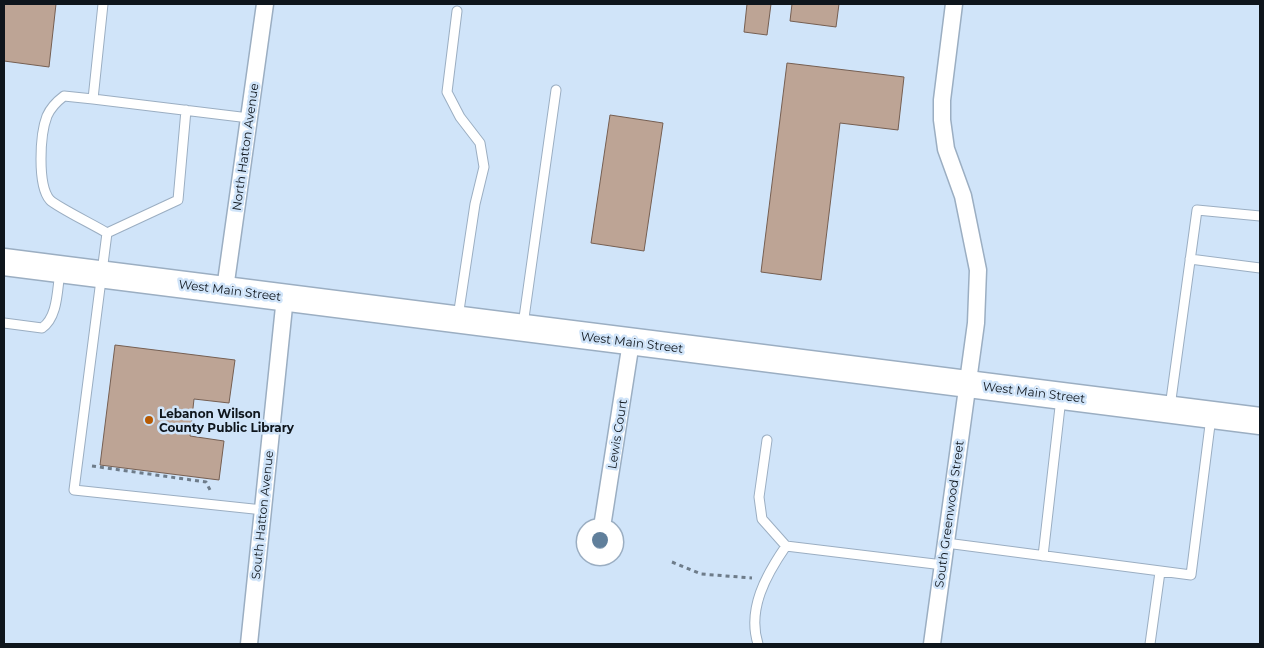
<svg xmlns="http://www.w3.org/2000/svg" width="1264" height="648" viewBox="0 0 1264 648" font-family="Montserrat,sans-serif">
<rect width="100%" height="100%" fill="#d0e4f9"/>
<path fill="#bda495" stroke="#765f52" d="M 4,4 L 56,4 L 49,67 L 4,61 Z
M 747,4 L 771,4 L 767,35 L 744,32 Z
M 792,4 L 839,4 L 836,27 L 790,21 Z
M 787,63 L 904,77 L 898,130 L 840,123 L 821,280 L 761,272 Z
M 610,115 L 663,123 L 644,251 L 591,243 Z
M 115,345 L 235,360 L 229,403 L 194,399 L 190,436 L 224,441 L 219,480 L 100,465 Z"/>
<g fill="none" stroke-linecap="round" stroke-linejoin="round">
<defs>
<path id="lane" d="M 103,4 L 93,99 L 249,118
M 457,11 L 447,92 L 460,117 L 480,143 L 484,167 L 475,204 L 458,317
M 93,99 L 64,96 C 56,102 51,107 47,116 C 40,134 37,185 50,200 C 57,207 96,226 107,233
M 186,110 L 178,200 L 107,233 L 74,490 L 263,510
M 1190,259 L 1260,268
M 4,323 L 42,328 C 58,317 57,290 60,272
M 523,325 L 556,90
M 1170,407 L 1197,210 L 1260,216
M 767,440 L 759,497 L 762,519 L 786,546 L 943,565
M 946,543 L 1191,575 L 1211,417
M 1043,556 L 1061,398
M 758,644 C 747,609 766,575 786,546
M 1150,644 L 1160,572"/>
<path id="street" d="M 225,289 L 265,4
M585 542a15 15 0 1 1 30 0a15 15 0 1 1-30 0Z
M 602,527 L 631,342
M 249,644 L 285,297
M 932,644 L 976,323 L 978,270 L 963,196 L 946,149 L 942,120 L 942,100 L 954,4"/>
<path id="primary" d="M 4,262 L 1260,421"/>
</defs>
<use href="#lane" stroke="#9baec2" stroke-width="11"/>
<use href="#street" stroke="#9baec2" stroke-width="19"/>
<use href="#primary" stroke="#9baec2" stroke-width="29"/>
<path stroke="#6e7c8a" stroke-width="3" stroke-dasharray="4 4" stroke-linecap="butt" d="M 92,466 L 206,482 L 210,490
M 672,562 L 701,574 L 752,578"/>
<use href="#lane" stroke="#fff" stroke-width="9"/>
<use href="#street" stroke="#fff" stroke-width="16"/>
<use href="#primary" stroke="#fff" stroke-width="26"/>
</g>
<circle fill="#607f9b" cx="600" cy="540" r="8"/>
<circle fill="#b75a03" stroke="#d0e4f9" stroke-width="2" cx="149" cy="420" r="5"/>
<g text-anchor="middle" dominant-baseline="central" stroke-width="5" stroke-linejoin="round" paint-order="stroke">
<g font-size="12" fill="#0e151c" stroke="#d0e4f9">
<text transform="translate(245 147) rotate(-82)">North Hatton Avenue</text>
<text transform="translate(230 290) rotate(7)">West Main Street</text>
<text transform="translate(632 342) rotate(7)">West Main Street</text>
<text transform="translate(1034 392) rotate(7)">West Main Street</text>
<text transform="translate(617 434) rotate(-81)">Lewis Court</text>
<text transform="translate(949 514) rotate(-82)">South Greenwood Street</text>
<text transform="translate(262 515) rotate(-84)">South Hatton Avenue</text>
</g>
<g font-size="12" font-weight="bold" fill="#0e151c" stroke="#d0e4f9" text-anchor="start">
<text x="159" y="413">Lebanon Wilson<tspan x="159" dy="14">County Public Library</tspan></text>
</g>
</g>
<rect width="1264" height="648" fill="none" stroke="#0e151c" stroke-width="10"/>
</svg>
